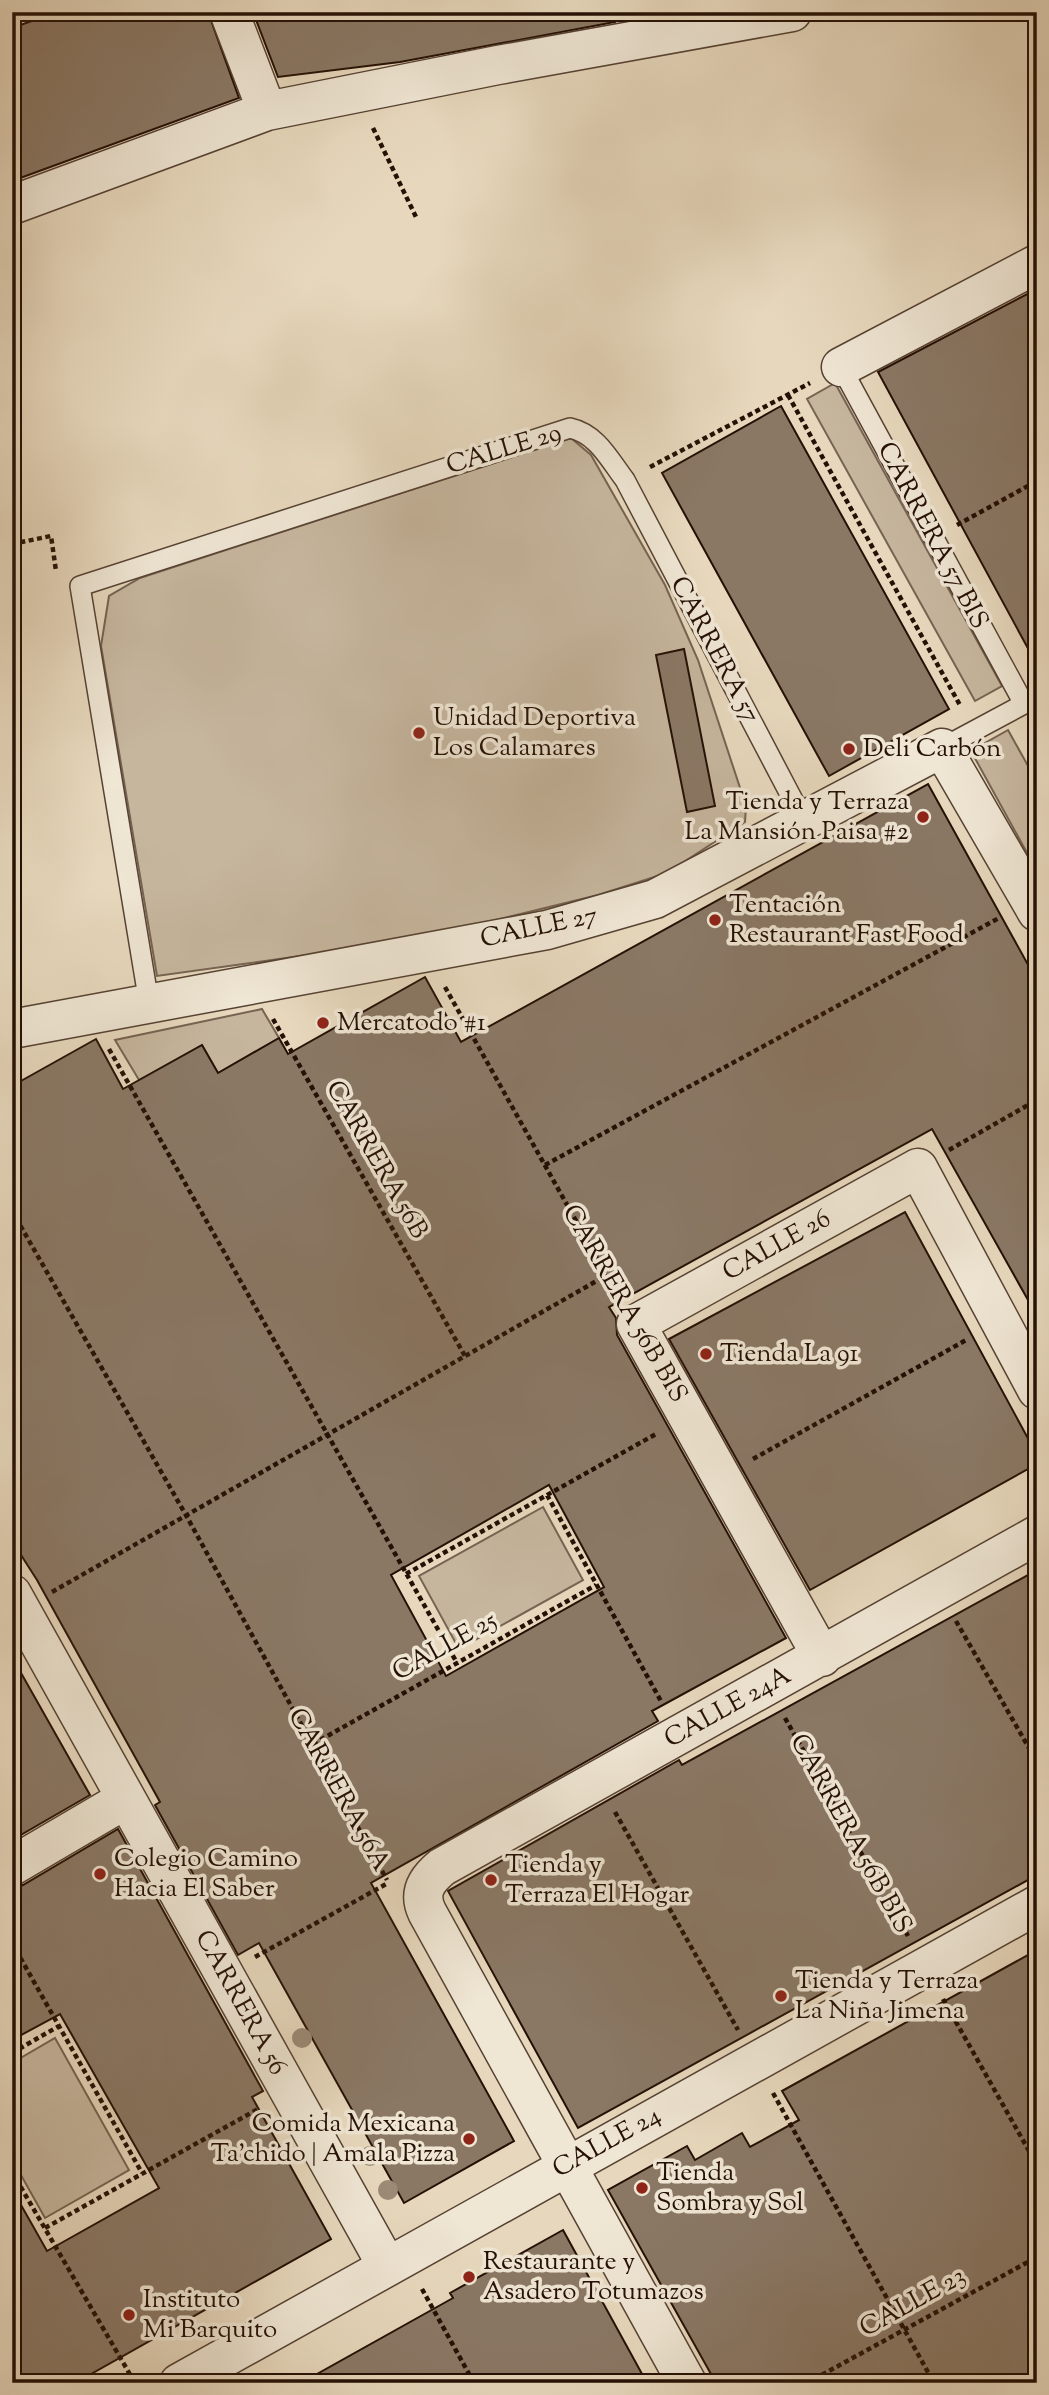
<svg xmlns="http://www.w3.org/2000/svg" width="1049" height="2395" viewBox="0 0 1049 2395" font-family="'Sorts Mill Goudy',serif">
<rect width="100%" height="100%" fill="#e7d8bd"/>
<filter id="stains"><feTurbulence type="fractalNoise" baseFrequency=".00286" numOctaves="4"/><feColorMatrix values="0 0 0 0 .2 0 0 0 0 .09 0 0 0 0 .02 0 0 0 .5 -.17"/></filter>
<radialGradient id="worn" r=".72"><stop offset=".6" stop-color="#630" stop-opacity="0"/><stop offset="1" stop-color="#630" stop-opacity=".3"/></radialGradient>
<path fill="#c6b69e" stroke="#766352" stroke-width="2" d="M 835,383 L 1002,686 L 975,701 L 807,399 Z
M 571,438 L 591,455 L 665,585 L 698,660 L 746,806 L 745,822 L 667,873 L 598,895 L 415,940 L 157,976 L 101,646 L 109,596 L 140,578 Z
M 1008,730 L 1037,782 L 1037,871 L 971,751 Z
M 262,1009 L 279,1038 L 218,1073 L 202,1045 L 139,1080 L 115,1040 Z
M 543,1507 L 583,1580 L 459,1649 L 419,1576 Z
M 55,2038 L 129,2170 L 45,2218 L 12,2159 L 12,2063 Z"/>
<path fill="#8a7865" stroke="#251005" stroke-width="2" fill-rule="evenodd" d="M 57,12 L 208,12 L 239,98 L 12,181 L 12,28 Z
M 253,12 L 614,12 L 615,22 L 400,62 L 278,77 Z
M 1037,289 L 1037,665 L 878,372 Z
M 781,406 L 949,709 L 829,776 L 662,473 Z
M 684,649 L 715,806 L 687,812 L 656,655 Z
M 928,784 L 1037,981 L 1037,1316 L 932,1129 L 609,1307 L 616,1318 L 617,1335 L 786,1638 L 652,1711 L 658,1721 L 371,1883 L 514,2141 L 404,2203 L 259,1943 L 238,1955 L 155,1805 L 160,1802 L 37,1580 L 12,1541 L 12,1086 L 96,1039 L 123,1089 L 202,1045 L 218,1073 L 279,1038 L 288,1054 L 425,977 L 461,1042 ZM 549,1485 L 604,1587 L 446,1676 L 391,1575 Z
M 905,1212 L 1037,1455 L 1037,1464 L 810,1590 L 669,1339 Z
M 1037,1570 L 1037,1875 L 578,2128 L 448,1891 L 679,1760 L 682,1765 Z
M 12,1657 L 90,1795 L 12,1840 Z
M 118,1829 L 263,2091 L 252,2097 L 331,2239 L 75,2383 L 12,2383 L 12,2189 L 47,2251 L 159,2188 L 60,2014 L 12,2040 L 12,1888 L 23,1885 Z
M 1037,1950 L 1037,2383 L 716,2383 L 608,2190 L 687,2146 L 695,2160 L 742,2133 L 750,2147 L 799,2120 L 782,2091 Z
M 563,2230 L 647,2383 L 301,2383 L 453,2298 L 450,2293 Z"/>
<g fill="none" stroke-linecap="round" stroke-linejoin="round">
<defs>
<path id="lane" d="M 841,367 L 1024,704 L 942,748
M 149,1003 L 80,586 L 570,428 C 597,434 609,459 625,480 L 804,821"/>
<path id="street" d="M 229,12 L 267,111
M 12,205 L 267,111 L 498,65 L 792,12
M 841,367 L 1037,264
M 12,1029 L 547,930 L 655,899 L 942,748 L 1037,912
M 12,1594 L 387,2266
M 822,1657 L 636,1324 L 918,1168 L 1037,1390
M 12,1866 L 126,1799
M 179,2383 L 1037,1905
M 687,2383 L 427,1912 C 418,1893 426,1880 442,1867 L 1037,1535"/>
</defs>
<use href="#lane" stroke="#564233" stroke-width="22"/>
<use href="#street" stroke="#564233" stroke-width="41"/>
<path stroke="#251005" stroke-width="4.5" stroke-dasharray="5 3.5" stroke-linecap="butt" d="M 373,128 L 417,219
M 788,395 L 961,707
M 650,467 L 810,383
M 957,525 L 1037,481
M 12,544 L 51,536 L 56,571
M 445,987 L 617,1294
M 273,1019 L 465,1356
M 109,1049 L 457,1663
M 949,1150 L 1037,1100
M 545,1165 L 999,918
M 12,1211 L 187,1517 L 387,1880
M 753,1459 L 968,1339
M 547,1495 L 662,1703
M 406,1574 L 656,1434
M 52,1592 L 607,1275
M 956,1621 L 1037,1762
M 785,1718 L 908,1936
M 313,1744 L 596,1585
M 615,1812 L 738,2030
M 12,1943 L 142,2173
M 255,1957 L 388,1883
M 943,1999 L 1037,2165
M 12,2053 L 59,2026
M 773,2093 L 934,2383
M 12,2172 L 135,2383
M 45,2228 L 258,2109
M 422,2289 L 474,2383
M 807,2383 L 1037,2257"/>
<use href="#lane" stroke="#efe6d4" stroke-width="19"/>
<use href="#street" stroke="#efe6d4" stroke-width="38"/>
</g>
<g fill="#9b8a76">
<circle cx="302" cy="2038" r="10"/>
<circle cx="370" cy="2156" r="10"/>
<circle cx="388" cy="2190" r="10"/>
</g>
<g fill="#8f2418" stroke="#efe6d4" stroke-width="2.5">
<circle cx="419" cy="733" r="7"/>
<circle cx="849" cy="749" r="7"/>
<circle cx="923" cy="817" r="7"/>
<circle cx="715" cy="920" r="7"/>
<circle cx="323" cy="1023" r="7"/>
<circle cx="706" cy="1354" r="7"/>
<circle cx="100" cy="1874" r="7"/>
<circle cx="491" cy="1880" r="7"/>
<circle cx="781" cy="1996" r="7"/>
<circle cx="469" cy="2139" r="7"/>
<circle cx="642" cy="2188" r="7"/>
<circle cx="469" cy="2277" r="7"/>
<circle cx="129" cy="2315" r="7"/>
</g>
<g text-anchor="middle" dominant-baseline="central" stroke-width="7" stroke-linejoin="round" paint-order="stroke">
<g font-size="26" fill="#251005" stroke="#efe6d4">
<text transform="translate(504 450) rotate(-17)">CALLE 29</text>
<text transform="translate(932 536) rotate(62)">CARRERA 57 BIS</text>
<text transform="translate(714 650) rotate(62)">CARRERA 57</text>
<text transform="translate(539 928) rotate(-12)">CALLE 27</text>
<text transform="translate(376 1160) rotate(60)">CARRERA 56B</text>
<text transform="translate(777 1246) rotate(-29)">CALLE 26</text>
<text transform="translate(624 1304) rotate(60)">CARRERA 56B BIS</text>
<text transform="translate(445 1647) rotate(-29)">CALLE 25</text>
<text transform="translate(728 1708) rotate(-29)">CALLE 24A</text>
<text transform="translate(338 1790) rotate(61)">CARRERA 56A</text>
<text transform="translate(850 1834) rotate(61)">CARRERA 56B BIS</text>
<text transform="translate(240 2003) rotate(61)">CARRERA 56</text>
<text transform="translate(607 2143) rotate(-29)">CALLE 24</text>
<text transform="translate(913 2303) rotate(-29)">CALLE 23</text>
</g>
<g font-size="26" fill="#251005" stroke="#efe6d4" text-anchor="start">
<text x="433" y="718">Unidad Deportiva<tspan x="433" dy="30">Los Calamares</tspan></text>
<text x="863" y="749">Deli Carbón</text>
<text x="909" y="802" text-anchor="end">Tienda y Terraza<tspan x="909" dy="30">La Mansión Paisa #2</tspan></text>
<text x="729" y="905">Tentación<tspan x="729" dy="30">Restaurant Fast Food</tspan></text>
<text x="337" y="1023">Mercatodo #1</text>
<text x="720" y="1354">Tienda La 91</text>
<text x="114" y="1859">Colegio Camino<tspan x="114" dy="30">Hacia El Saber</tspan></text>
<text x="505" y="1865">Tienda y<tspan x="505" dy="30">Terraza El Hogar</tspan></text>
<text x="795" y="1981">Tienda y Terraza<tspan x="795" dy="30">La Niña Jimena</tspan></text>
<text x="455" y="2124" text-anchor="end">Comida Mexicana<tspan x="455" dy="30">Ta'chido | Amala Pizza</tspan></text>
<text x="656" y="2173">Tienda<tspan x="656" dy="30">Sombra y Sol</tspan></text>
<text x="483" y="2262">Restaurante y<tspan x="483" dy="30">Asadero Totumazos</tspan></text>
<text x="143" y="2300">Instituto<tspan x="143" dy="30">Mi Barquito</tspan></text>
</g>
</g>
<rect width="1049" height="2395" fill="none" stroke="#e7d8bd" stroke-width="42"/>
<rect x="14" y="14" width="1021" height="2367" fill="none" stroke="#251005" stroke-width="3.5"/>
<rect x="21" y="21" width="1007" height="2353" fill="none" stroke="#251005" stroke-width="2"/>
<rect width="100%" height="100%" filter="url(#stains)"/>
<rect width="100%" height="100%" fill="url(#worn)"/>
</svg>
